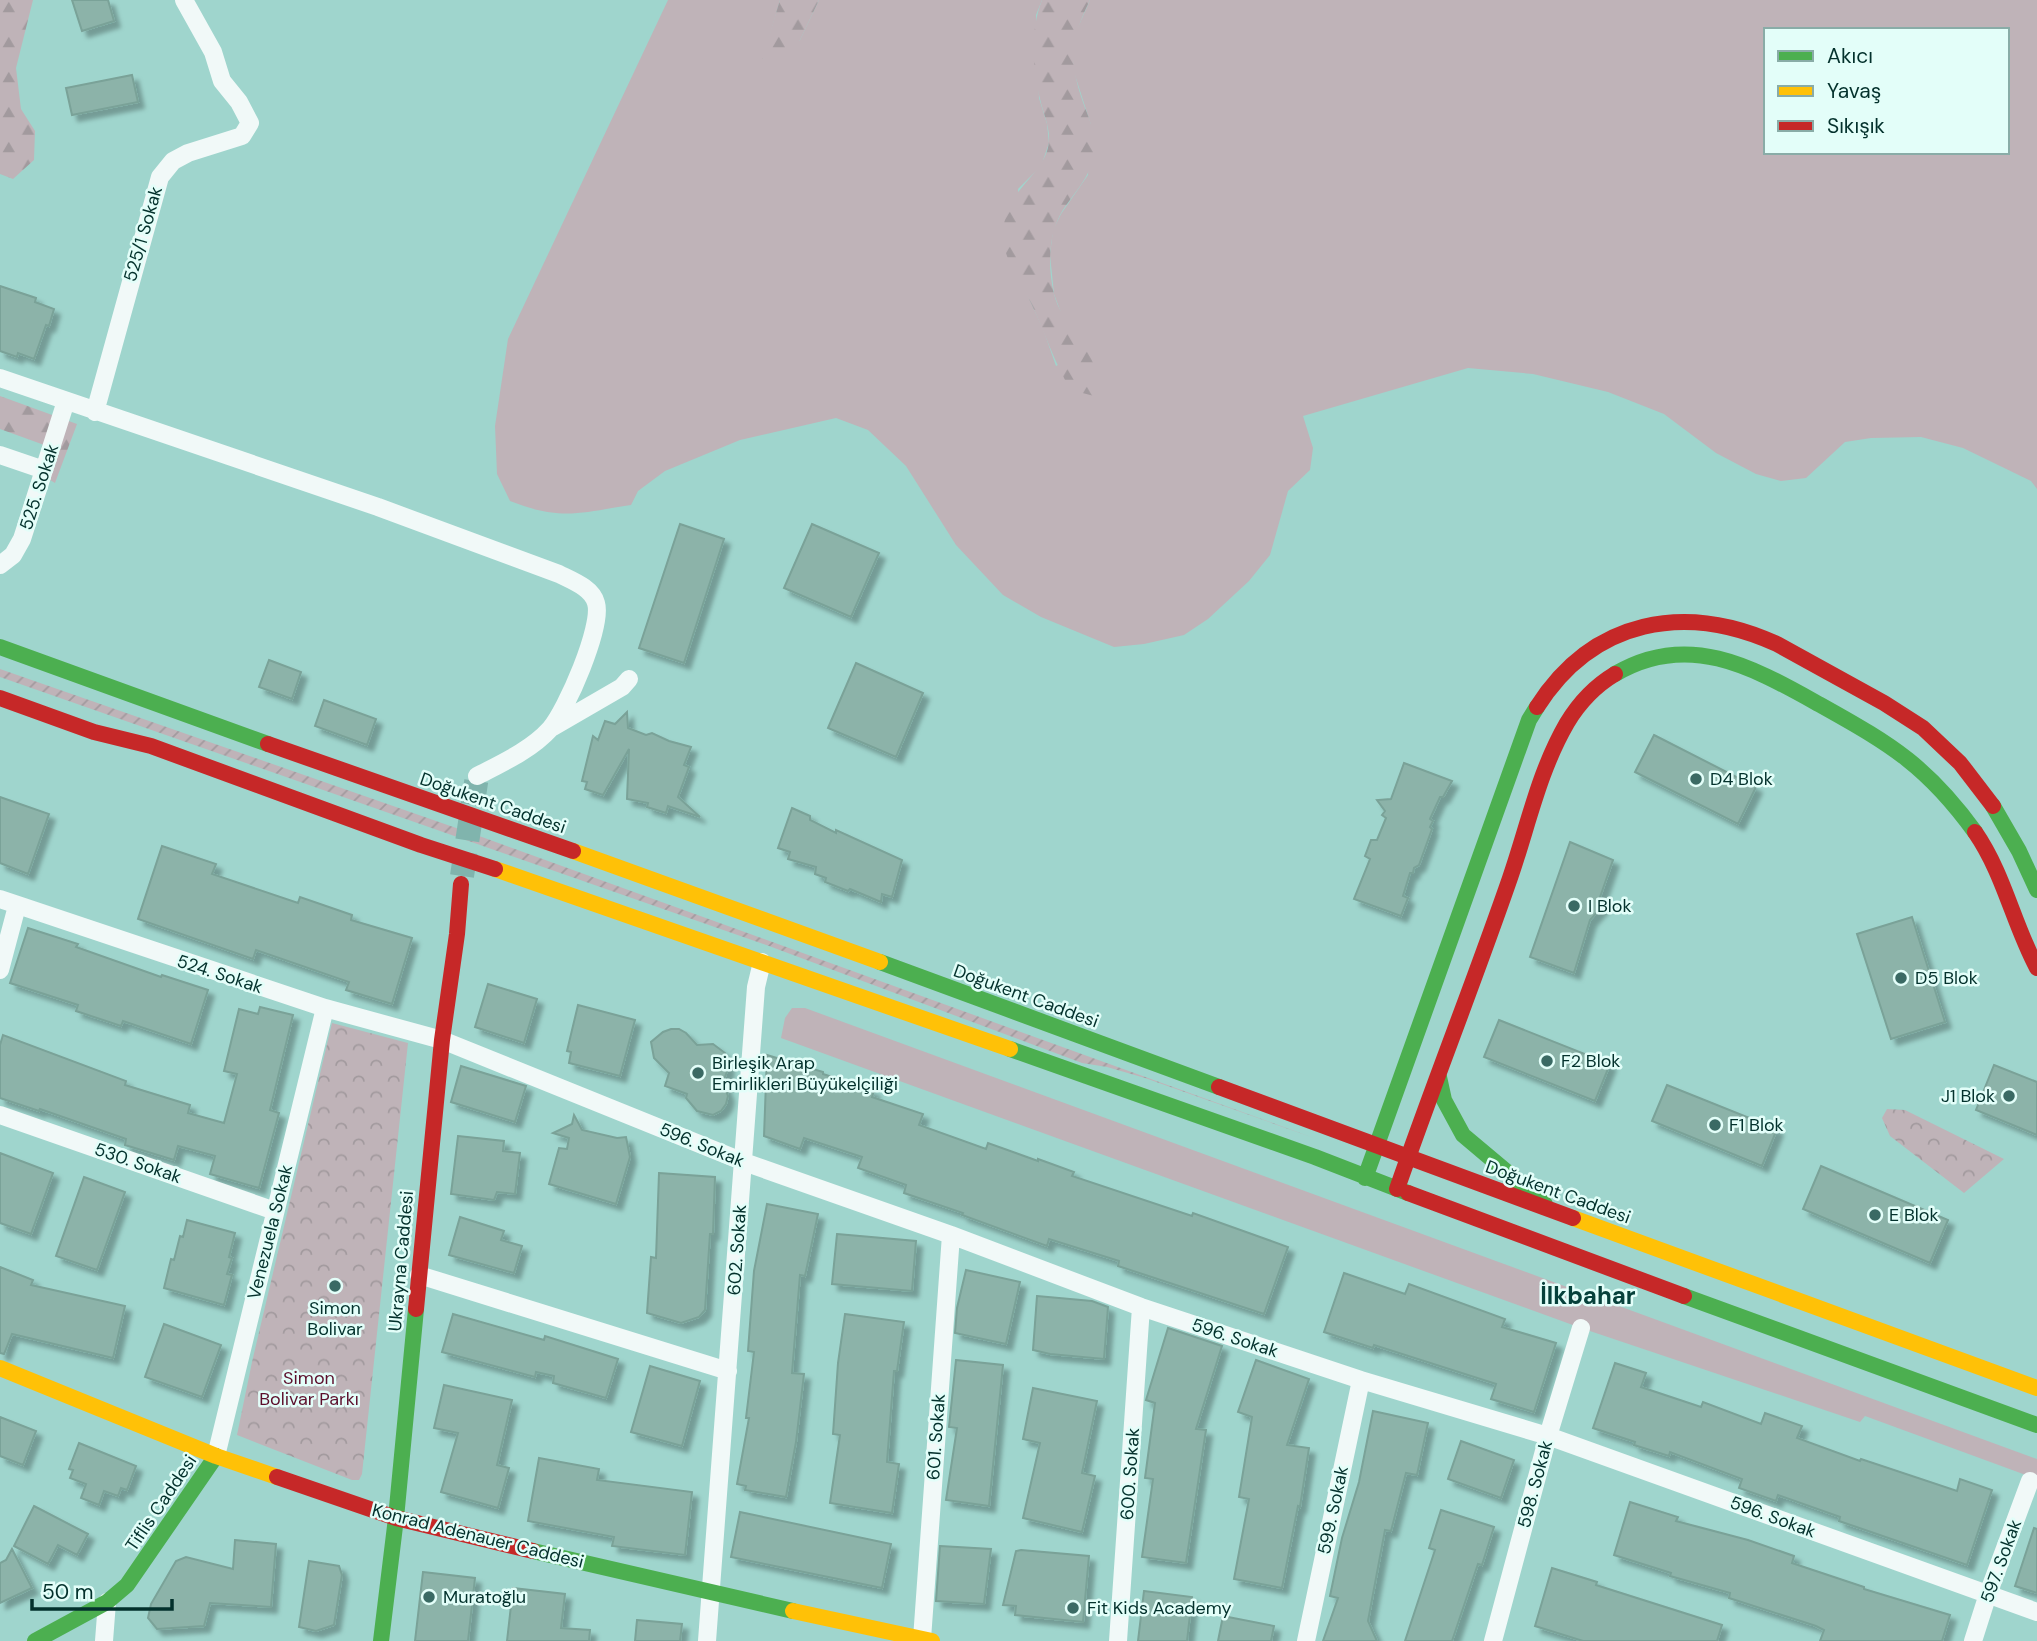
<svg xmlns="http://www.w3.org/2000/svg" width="2037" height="1641" viewBox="0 0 2037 1641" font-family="'DM Sans',sans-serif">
<defs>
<pattern id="forest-firs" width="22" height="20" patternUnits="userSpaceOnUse" patternTransform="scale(1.75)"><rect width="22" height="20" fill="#bfb3b8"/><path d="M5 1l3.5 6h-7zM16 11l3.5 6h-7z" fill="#a29a9e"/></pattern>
<pattern id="park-crowns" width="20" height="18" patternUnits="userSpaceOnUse" patternTransform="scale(1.75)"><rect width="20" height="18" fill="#bfb3b8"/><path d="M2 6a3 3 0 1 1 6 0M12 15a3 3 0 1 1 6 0" fill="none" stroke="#a29a9e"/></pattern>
<pattern id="garden-furrows" width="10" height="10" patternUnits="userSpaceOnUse" patternTransform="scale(1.75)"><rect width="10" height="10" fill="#bfb3b8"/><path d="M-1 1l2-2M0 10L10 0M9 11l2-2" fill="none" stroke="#a29a9e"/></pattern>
<filter id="shadow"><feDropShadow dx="6" dy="6" stdDeviation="2" flood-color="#0004"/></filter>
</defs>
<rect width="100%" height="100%" fill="#9fd5cd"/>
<path fill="#bfb3b8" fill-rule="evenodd" d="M 668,0 L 780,0 L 763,59 L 800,40 L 819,0 L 1042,0 L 1036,15 L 1039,98 L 1047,124 L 1049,143 L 1041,166 L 1018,189 L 1027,294 L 1043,329 L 1056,366 L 1086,349 L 1063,318 L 1054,294 L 1050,255 L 1053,230 L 1061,214 L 1088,175 L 1091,125 L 1074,72 L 1072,47 L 1076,32 L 1090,0 L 2037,0 L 2037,489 L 2031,481 L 1963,448 L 1921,437 L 1871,438 L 1845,442 L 1806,478 L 1781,481 L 1756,474 L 1716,453 L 1664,414 L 1608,392 L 1533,374 L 1468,368 L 1303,416 L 1313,448 L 1310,470 L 1288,491 L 1270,555 L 1249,581 L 1208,619 L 1184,635 L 1144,644 L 1114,647 L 1041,617 L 1003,595 L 956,545 L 906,466 L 868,430 L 836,418 L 740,440 L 665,471 L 638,491 L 631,505 C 579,513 561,521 510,501 L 497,474 L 495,426 L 508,339 ZM 1766,30 L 2007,30 L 2007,152 L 1766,152 Z
M 792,1008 L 805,1008 L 2037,1459 L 2037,1479 L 1865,1416 L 1860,1422 L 1581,1328 L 781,1038 L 785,1018 Z"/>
<path fill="url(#forest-firs)" d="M 0,0 L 33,0 L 16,68 L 21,109 L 35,131 L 34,160 L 13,179 L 0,174 Z
M 780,0 L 819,0 L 800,40 L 779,58 L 762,59 Z
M 1042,0 L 1090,0 C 1069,43 1069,63 1085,108 C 1090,120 1096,136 1095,149 C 1093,176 1072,194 1060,215 C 1048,238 1048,269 1054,294 C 1061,323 1089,341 1095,369 C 1097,377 1095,387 1094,396 L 1071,390 C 1054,363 1045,332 1031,303 C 1024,288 1012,272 1007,256 C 1004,247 1003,228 1005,218 C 1012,187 1047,171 1049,141 C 1050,127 1043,113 1040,99 C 1032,67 1030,31 1042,0 Z
M 0,396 L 77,424 L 55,483 L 50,480 L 58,450 L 0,429 Z"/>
<path fill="url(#park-crowns)" d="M 332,1023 L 408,1043 L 362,1474 L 359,1480 L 352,1480 L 237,1435 L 252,1362 Z
M 1887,1109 L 1905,1110 L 2004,1159 L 1964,1193 L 1890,1136 L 1882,1118 Z"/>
<path fill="url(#garden-furrows)" d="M 0,669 L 482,837 L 1314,1138 L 1145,1078 L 1107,1067 L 1082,1063 L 769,946 L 0,677 Z"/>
<path fill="#8cb3a9" stroke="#7aa298" stroke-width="2" filter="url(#shadow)" d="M 72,0 L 108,0 L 114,21 L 82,31 Z
M 132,75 L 138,102 L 72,115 L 66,88 Z
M 0,286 L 36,298 L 35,302 L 54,309 L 49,326 L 46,325 L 34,359 L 18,353 L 17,357 L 0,351 Z
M 680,524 L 724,539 L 684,663 L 639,648 Z
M 812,524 L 879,553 L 851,617 L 784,588 Z
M 269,660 L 301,672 L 292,699 L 259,687 Z
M 856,663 L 923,693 L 896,757 L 828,728 Z
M 324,700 L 376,719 L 367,745 L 315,726 Z
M 627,712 L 628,728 L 646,735 L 652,733 L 669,741 L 691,747 L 684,765 L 689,767 L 678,797 L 700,817 L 668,806 L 666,813 L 647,807 L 648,803 L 627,799 L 629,749 L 603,795 L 585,789 L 587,782 L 582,781 L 593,736 L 598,740 L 605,721 L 615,724 Z
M 1654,735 L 1756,787 L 1738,824 L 1635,772 Z
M 1404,763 L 1452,781 L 1443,797 L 1440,797 L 1430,819 L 1433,821 L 1430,827 L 1432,829 L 1419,865 L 1414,868 L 1413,873 L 1410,873 L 1403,896 L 1408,898 L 1401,916 L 1354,899 L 1370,859 L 1365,856 L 1371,840 L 1377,840 L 1386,818 L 1382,815 L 1385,811 L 1377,800 L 1391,799 Z
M 0,797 L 49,814 L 28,874 L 0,863 Z
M 792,808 L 810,816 L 810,820 L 836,833 L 836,830 L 902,860 L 892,897 L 882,894 L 881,902 L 850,889 L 848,891 L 825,882 L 826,878 L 815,874 L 816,867 L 788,859 L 790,852 L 778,848 Z
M 1570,842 L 1613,860 L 1599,900 L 1603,906 L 1590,920 L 1574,973 L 1530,957 Z
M 162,846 L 216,864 L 212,874 L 298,903 L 300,897 L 352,915 L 351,920 L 412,938 L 392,1004 L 346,990 L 349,982 L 256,950 L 253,959 L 138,919 Z
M 1912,917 L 1945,1022 L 1891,1039 L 1857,934 Z
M 28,928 L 78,944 L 76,947 L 161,977 L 162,975 L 208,990 L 191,1044 L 123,1021 L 121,1026 L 76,1011 L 78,1005 L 10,983 Z
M 488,984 L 537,999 L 524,1043 L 475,1027 Z
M 578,1005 L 635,1020 L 620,1076 L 569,1063 L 571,1052 L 567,1051 Z
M 260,1007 L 293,1015 L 270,1110 L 279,1113 L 259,1188 L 210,1174 L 215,1156 L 178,1146 L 174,1160 L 125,1145 L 126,1139 L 40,1109 L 39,1111 L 0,1098 L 0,1045 L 3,1035 L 126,1081 L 125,1085 L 190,1105 L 188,1113 L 224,1123 L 237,1074 L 224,1071 L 239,1009 L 258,1014 Z
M 1499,1020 L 1610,1064 L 1595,1101 L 1484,1057 Z
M 671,1029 L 679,1029 L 686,1033 L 697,1045 L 713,1044 L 725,1053 L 728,1069 L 723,1082 L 728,1096 L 726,1104 L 721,1111 L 713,1115 L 697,1111 L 686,1098 L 687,1094 L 665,1086 L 669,1073 L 654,1058 L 651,1042 L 663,1032 Z
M 767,1055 L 823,1072 L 823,1074 L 874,1091 L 872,1097 L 923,1114 L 919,1125 L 986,1149 L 988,1143 L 1038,1161 L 1038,1159 L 1074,1172 L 1072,1176 L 1192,1216 L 1193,1213 L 1288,1247 L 1264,1314 L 1118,1266 L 1119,1261 L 1049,1239 L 1047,1246 L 962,1215 L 963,1213 L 904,1193 L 906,1185 L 858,1168 L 862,1157 L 804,1138 L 800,1149 L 764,1136 Z
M 1994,1065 L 2037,1082 L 2037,1135 L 1976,1110 Z
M 461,1066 L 526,1086 L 515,1122 L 451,1102 Z
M 1667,1085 L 1777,1129 L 1762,1166 L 1652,1121 Z
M 574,1115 L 582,1130 L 617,1138 L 626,1137 L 630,1157 L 616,1204 L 549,1184 L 559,1148 L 567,1149 L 569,1138 L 553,1133 L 572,1124 Z
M 458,1136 L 504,1141 L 503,1151 L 520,1153 L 515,1194 L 497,1192 L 494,1200 L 451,1194 Z
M 0,1153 L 53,1173 L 31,1234 L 0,1223 Z
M 1821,1166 L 1948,1220 L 1930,1263 L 1803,1209 Z
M 659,1173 L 715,1177 L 713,1234 L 710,1234 L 705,1310 L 699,1317 L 681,1323 L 647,1313 L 651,1257 L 656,1258 Z
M 84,1177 L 125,1192 L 97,1270 L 56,1256 Z
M 767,1204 L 818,1214 L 805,1276 L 800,1275 L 792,1373 L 804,1374 L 796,1442 L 786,1497 L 745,1490 L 746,1486 L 737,1484 L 749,1418 L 746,1418 L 754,1352 L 748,1351 L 754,1271 Z
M 460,1217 L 504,1231 L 501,1240 L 522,1246 L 514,1273 L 449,1255 Z
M 187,1220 L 235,1233 L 229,1257 L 232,1258 L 227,1274 L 232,1275 L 224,1305 L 164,1288 L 171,1259 L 174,1260 L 180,1236 L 183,1237 Z
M 837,1234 L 916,1241 L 912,1291 L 832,1284 Z
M 0,1267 L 33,1280 L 31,1285 L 125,1306 L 113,1358 L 12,1334 L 4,1354 L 0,1353 Z
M 966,1270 L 1020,1282 L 1006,1344 L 955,1333 L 957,1308 Z
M 1344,1273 L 1405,1294 L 1409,1284 L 1505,1319 L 1502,1327 L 1556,1343 L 1534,1412 L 1491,1399 L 1496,1384 L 1374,1345 L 1373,1348 L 1324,1332 Z
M 1037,1296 L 1092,1301 L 1108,1307 L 1104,1359 L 1050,1354 L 1033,1350 Z
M 453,1314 L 544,1340 L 545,1336 L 618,1359 L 606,1398 L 553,1383 L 554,1376 L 536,1372 L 535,1377 L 442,1352 Z
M 845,1314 L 904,1322 L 897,1371 L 894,1371 L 887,1462 L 899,1464 L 892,1513 L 830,1503 L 840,1435 L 833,1434 L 838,1363 Z
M 164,1324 L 221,1345 L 202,1397 L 145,1377 Z
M 1168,1328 L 1222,1346 L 1196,1429 L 1206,1430 L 1186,1563 L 1142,1557 L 1153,1479 L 1145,1478 L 1155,1403 L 1146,1400 Z
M 956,1360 L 1003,1365 L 989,1506 L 946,1500 L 957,1428 L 949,1427 Z
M 1256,1360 L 1309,1379 L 1287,1445 L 1309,1448 L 1300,1507 L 1298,1506 L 1282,1588 L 1234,1579 L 1249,1499 L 1239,1497 L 1252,1417 L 1238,1412 Z
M 1615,1363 L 1646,1373 L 1641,1387 L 1701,1407 L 1703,1402 L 1761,1424 L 1765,1413 L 1802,1426 L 1797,1438 L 1860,1461 L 1861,1459 L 1957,1491 L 1960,1479 L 1992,1490 L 1967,1565 L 1839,1521 L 1840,1517 L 1778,1495 L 1776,1501 L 1739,1488 L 1742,1479 L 1670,1452 L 1669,1456 L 1634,1445 L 1635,1442 L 1593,1428 Z
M 650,1366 L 700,1381 L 682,1446 L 631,1432 Z
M 444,1385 L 512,1400 L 497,1465 L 509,1468 L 498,1508 L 441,1492 L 458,1433 L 434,1428 Z
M 1033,1388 L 1097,1401 L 1082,1473 L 1095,1476 L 1082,1532 L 1023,1518 L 1040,1443 L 1023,1439 Z
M 1373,1411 L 1428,1423 L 1417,1475 L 1406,1473 L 1391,1531 L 1385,1530 L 1368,1621 L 1377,1641 L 1323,1641 L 1338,1598 L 1330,1596 L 1342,1538 L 1359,1482 Z
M 0,1417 L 36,1431 L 23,1465 L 0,1456 Z
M 1461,1441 L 1514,1460 L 1501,1498 L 1448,1479 Z
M 79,1443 L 136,1466 L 127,1490 L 121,1488 L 118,1496 L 104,1491 L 99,1505 L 81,1498 L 86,1484 L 70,1478 L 73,1470 L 69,1469 Z
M 539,1458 L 599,1469 L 597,1480 L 692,1492 L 685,1555 L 612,1546 L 614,1537 L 528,1521 Z
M 1630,1502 L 1678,1517 L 1676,1521 L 1748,1540 L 1794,1556 L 1792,1563 L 1864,1587 L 1864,1589 L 1950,1615 L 1942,1641 L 1820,1641 L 1824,1630 L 1816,1626 L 1729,1598 L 1730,1593 L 1670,1576 L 1671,1573 L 1614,1555 Z
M 34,1506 L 88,1534 L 77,1555 L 58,1545 L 48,1564 L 14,1546 Z
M 1441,1510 L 1494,1527 L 1482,1565 L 1478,1564 L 1452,1641 L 1405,1641 L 1435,1550 L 1429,1548 Z
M 740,1512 L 891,1544 L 882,1588 L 731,1557 Z
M 2034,1528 L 2037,1529 L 2037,1593 L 2015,1586 Z
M 235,1540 L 276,1544 L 271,1607 L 210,1603 L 204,1626 L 157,1629 L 148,1618 L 151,1604 L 176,1561 L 186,1557 L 233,1569 Z
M 940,1546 L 991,1549 L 984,1604 L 936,1601 Z
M 12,1549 L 32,1588 L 0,1603 L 0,1563 L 6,1560 Z
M 1021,1550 L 1089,1556 L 1083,1622 L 1015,1615 L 1016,1606 L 1003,1605 L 1016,1551 Z
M 309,1561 L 339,1566 L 342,1575 L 334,1625 L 316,1631 L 299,1627 Z
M 1552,1568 L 1597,1582 L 1596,1585 L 1722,1625 L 1717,1641 L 1583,1641 L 1535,1626 Z
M 423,1572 L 475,1578 L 468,1641 L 415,1641 Z
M 513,1588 L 565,1594 L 561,1628 L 590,1630 L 589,1641 L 507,1641 Z
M 1144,1591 L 1192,1597 L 1187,1641 L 1138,1641 Z
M 1223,1616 L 1274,1626 L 1271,1641 L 1218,1641 Z
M 637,1620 L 682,1624 L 680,1641 L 635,1641 Z"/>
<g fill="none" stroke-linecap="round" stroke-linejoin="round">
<path stroke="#80b4ad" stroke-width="24" stroke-dasharray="24 12" stroke-linecap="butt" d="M 462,876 L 477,776"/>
<path stroke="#f1f9f8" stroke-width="18" d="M 0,378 L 378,507 L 559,574 C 573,581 592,588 596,603 C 603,626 566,711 550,729 C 531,750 502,763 477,776
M 95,412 L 160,177 L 173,161 L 188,153 L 242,136 L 250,123 L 239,102 L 222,81 L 213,52 L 184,0
M 0,455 L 44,470
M 0,565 L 13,555 L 22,539 L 66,401
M 553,727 L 622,687 L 629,679
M 0,899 L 325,1008 L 442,1040 L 744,1162 L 951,1235 L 1141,1307 L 1361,1380 L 1548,1436 L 2037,1612
M 0,970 L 17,906
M 0,1115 L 275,1211
M 419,1275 L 728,1371
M 216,1456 L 325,1008
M 922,1639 L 951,1235
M 104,1641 L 107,1602
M 707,1641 L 756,987 L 762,962
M 1118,1641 L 1141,1307
M 1306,1641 L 1361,1380
M 1493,1641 L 1548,1436 L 1581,1328
M 1973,1641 L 1988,1594 L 2030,1481"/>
<path stroke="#4caf50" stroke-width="16" d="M 0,647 L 268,744
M 1615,674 C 1691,629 1757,670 1824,707 C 1892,745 1928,767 1975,832
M 1993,806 L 2019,851 L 2037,890
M 880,962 L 1219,1087
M 1010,1049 L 1315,1157 L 1408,1193
M 1439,1077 L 1444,1100 L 1463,1135 L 1545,1204
M 1365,1178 L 1529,720 L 1537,707
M 1684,1296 L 2037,1425
M 533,1551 L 793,1611
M 35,1641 L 107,1602 L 127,1585 L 216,1456
M 381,1641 L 396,1518 L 416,1309"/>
<path stroke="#ffc107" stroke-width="16" d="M 573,851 L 880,962
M 495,869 L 1010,1049
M 1573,1218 L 2037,1388
M 0,1368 L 216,1456 L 277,1477
M 793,1611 L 932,1641"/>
<path stroke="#c62828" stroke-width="16" d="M 0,698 L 94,732 L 151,746 L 421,845 L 495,869
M 1537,707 C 1593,619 1685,602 1777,644 L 1884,703 L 1923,728 L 1960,763 L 1993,806
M 268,744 L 573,851
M 1975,832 C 2004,874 2013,923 2037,968
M 1219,1087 L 1573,1218
M 1397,1189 C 1433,1085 1474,982 1510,878 C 1528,826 1539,771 1567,723 C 1579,703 1595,686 1615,674
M 1408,1193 L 1684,1296
M 416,1309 L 442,1040 L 457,934 L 461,884
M 277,1477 L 396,1518 L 533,1551"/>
</g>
<g fill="#3a6a64" stroke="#e3fef9" stroke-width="2.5">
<circle cx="1696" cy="779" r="7"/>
<circle cx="1574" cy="906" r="7"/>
<circle cx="1901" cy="978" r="7"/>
<circle cx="1547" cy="1061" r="7"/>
<circle cx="698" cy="1073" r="7"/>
<circle cx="2009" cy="1096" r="7"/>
<circle cx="1715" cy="1125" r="7"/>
<circle cx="1875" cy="1215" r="7"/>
<circle cx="335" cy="1286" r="7"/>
<circle cx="429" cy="1597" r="7"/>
<circle cx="1073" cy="1608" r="7"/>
</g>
<g text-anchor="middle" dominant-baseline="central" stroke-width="5" stroke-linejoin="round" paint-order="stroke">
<g font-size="18" fill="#03312c" stroke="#e3fef9">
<text transform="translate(143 234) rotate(-74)">525/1 Sokak</text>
<text transform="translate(39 487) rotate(-72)">525. Sokak</text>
<text transform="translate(493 803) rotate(19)">Doğukent Caddesi</text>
<text transform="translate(220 974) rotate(18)">524. Sokak</text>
<text transform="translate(1026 996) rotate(20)">Doğukent Caddesi</text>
<text transform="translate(702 1145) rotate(22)">596. Sokak</text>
<text transform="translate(138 1163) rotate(19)">530. Sokak</text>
<text transform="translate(1558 1192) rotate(20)">Doğukent Caddesi</text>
<text transform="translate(270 1232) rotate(-76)">Venezuela Sokak</text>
<text transform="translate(737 1250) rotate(-86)">602. Sokak</text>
<text transform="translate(401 1261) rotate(-85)">Ukrayna Caddesi</text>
<text transform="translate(1235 1338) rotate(18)">596. Sokak</text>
<text transform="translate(936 1437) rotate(-86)">601. Sokak</text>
<text transform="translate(1130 1474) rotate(-86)">600. Sokak</text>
<text transform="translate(1535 1484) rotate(-75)">598. Sokak</text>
<text transform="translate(161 1503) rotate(-56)">Tiflis Caddesi</text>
<text transform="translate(1333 1510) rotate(-78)">599. Sokak</text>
<text transform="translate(1773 1517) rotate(20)">596. Sokak</text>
<text transform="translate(478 1536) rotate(14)">Konrad Adenauer Caddesi</text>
<text transform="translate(2001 1561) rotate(-70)">597. Sokak</text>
</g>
<g font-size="18" fill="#03312c" stroke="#e3fef9" text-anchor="start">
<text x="1710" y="779">D4 Blok</text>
<text x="1588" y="906">I Blok</text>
<text x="1915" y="978">D5 Blok</text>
<text x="1561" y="1061">F2 Blok</text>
<text x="712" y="1063">Birleşik Arap<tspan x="712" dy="21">Emirlikleri Büyükelçiliği</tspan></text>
<text x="1995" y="1096" text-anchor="end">J1 Blok</text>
<text x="1729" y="1125">F1 Blok</text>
<text x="1889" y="1215">E Blok</text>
<text x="335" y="1308" text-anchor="middle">Simon<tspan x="335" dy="21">Bolivar</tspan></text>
<text x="443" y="1597">Muratoğlu</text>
<text x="1087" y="1608">Fit Kids Academy</text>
</g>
<g font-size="18" fill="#5c0f2c" stroke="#e3fef9">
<text x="309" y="1378">Simon<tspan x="309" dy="21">Bolivar Parkı</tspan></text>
</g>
<g font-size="24" font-weight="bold" fill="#06413b" stroke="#e3fef9">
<text x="1588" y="1295">İlkbahar</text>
</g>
</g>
<rect x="1764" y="28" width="245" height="126" fill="#e3fef9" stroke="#89aca7" stroke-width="2"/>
<rect x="1778" y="51" width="35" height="10" fill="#4caf50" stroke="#89aca7" stroke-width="2"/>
<text x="1827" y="63" font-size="21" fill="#03312c">Akıcı</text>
<rect x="1778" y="86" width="35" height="10" fill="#ffc107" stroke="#89aca7" stroke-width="2"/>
<text x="1827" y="98" font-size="21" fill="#03312c">Yavaş</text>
<rect x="1778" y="121" width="35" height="10" fill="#c62828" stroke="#89aca7" stroke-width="2"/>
<text x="1827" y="133" font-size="21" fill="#03312c">Sıkışık</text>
<path d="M32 1599v10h140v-10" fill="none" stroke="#03312c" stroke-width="3.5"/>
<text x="42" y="1599" font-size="21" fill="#03312c" stroke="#e3fef9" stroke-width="5" paint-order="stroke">50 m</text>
</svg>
